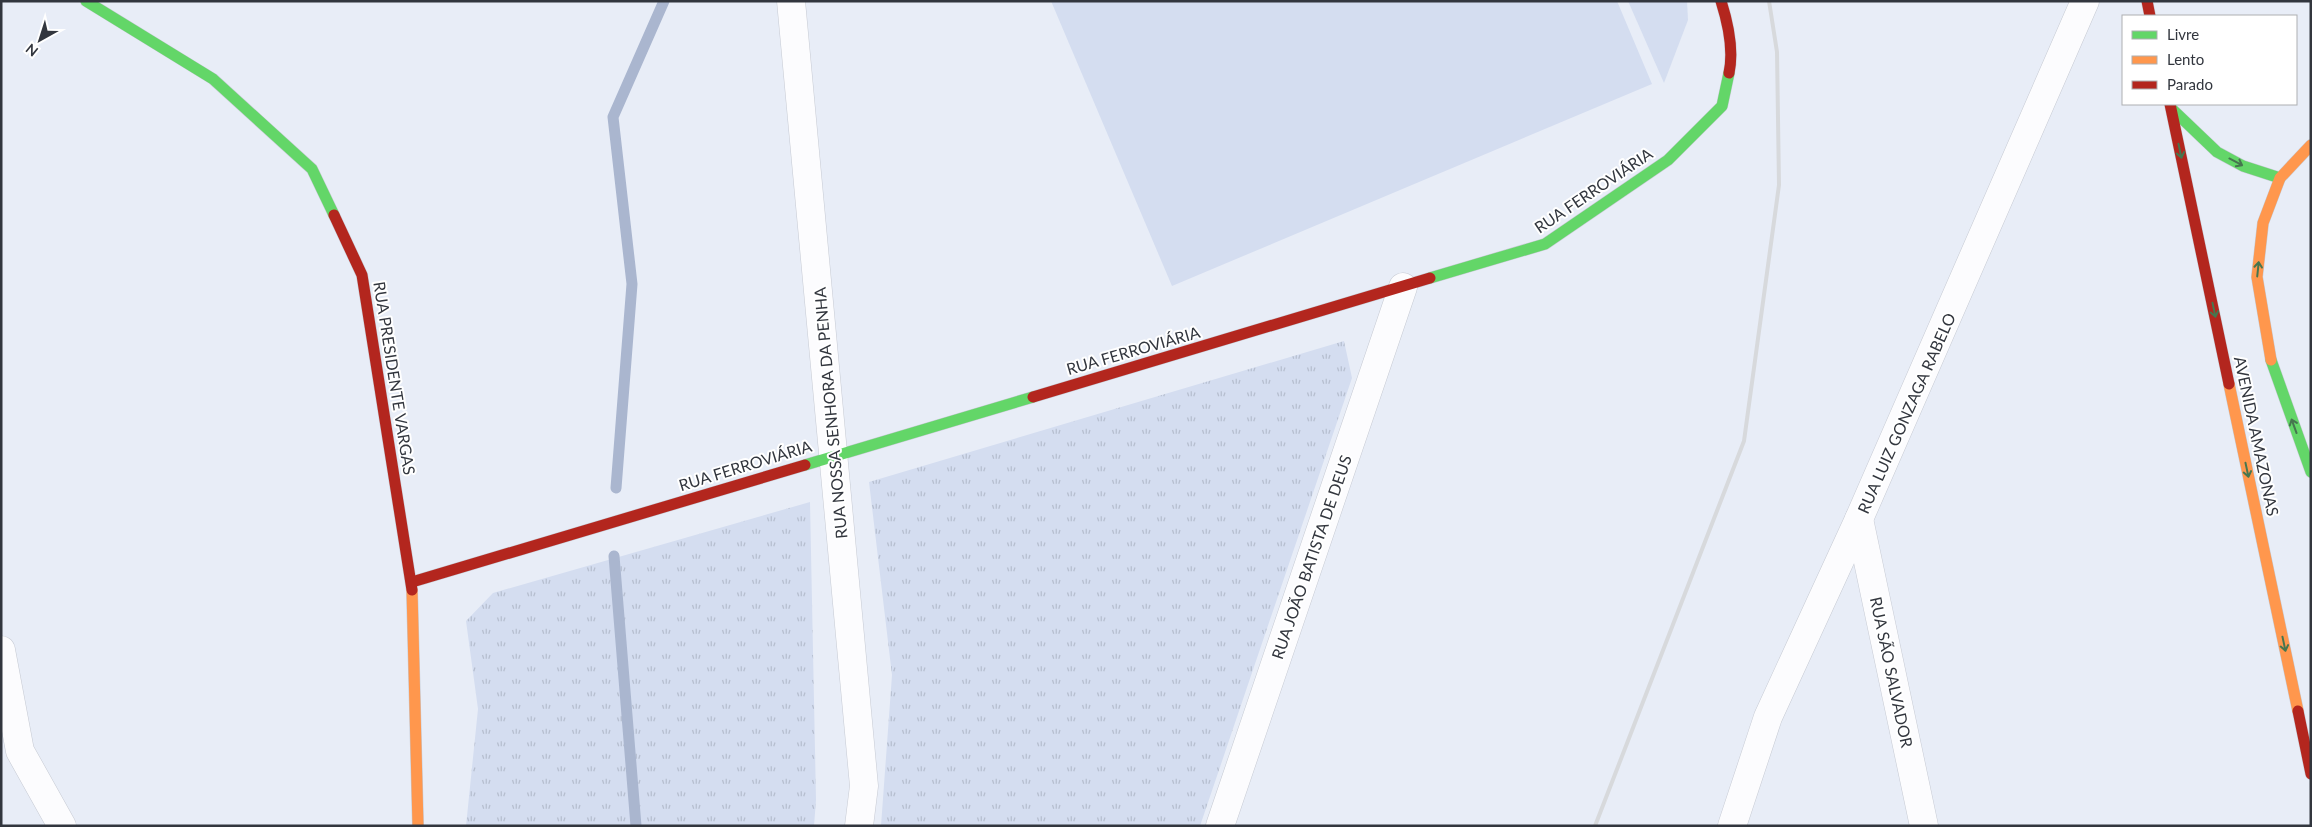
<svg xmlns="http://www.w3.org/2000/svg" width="2312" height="827" viewBox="0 0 2312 827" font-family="Lato,sans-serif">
<defs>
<pattern id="grass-tufts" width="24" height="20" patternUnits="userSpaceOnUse" patternTransform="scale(1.25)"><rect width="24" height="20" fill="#d4ddf0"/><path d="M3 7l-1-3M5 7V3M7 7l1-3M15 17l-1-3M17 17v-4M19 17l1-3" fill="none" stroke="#b6becf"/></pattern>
</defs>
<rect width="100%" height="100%" fill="#e8edf7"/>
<!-- grass -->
<g fill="url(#grass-tufts)">
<path d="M 1344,341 L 1352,378 L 1200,826 L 881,826 L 892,675 L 869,482 Z"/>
<path d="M 810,502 L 816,800 L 814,826 L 466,826 L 478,709 L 466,621 L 493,593 Z"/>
</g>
<!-- green -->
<g fill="#d4ddf0">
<path d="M 1051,1 L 1617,1 L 1652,84 L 1172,286 Z"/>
<path d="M 1628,1 L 1687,1 L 1688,20 L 1664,83 Z"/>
</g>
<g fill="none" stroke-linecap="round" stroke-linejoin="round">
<!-- stream -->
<g stroke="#aab6cf" stroke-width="11">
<path d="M 616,488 L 632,284 L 613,117 L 664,1"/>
<path d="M 614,556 L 636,826"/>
</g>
<!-- street casing -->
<g stroke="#c6cad3" stroke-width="29">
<g id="street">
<path d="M 791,1 L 864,786 L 859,826"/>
<path d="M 1859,519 L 1924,826"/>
<path d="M 1,650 L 20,751 L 62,826"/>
<path d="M 1220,826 L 1403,287"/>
<path d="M 1732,826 L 1768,717 L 1859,519 L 2085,1"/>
</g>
</g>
<!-- fast casing -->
<g stroke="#c6cad3" stroke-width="12">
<g id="fast">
<path d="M 86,1 L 213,79 L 312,169 L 334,215"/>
<path d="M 2172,109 L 2217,152 L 2243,166 L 2280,178"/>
<path d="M 1430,278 L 1545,244 L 1668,160 L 1722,106 L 1729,73"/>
<path d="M 2271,360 L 2311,472"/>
<path d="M 805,465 L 1033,397"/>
</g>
</g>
<!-- slow casing -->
<g stroke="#c6cad3" stroke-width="12">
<g id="slow">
<path d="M 2271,360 L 2257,277 L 2263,223 L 2280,178 L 2311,145"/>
<path d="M 2229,384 L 2298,711"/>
<path d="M 412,590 L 418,826"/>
</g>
</g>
<!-- jam casing -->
<g stroke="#c6cad3" stroke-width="12">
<g id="jam">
<path d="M 1721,1 C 1728,23 1734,50 1729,73"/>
<path d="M 2147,1 L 2150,16"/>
<path d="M 2170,104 L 2229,384"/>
<path d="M 334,215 L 362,275 L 412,590"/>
<path d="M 1033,397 L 1430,278"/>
<path d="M 412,582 L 805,465"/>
<path d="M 2298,711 L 2311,774"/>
</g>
</g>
<!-- street -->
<use href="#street" stroke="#fcfcfe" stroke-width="28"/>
<!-- fast -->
<use href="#fast" stroke="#63d668" stroke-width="11"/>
<!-- slow -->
<use href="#slow" stroke="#ff974d" stroke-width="11"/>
<!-- jam -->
<use href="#jam" stroke="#b3261e" stroke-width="11"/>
<!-- rail -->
<path stroke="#d7d9dc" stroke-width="4" d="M 1595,826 L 1744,441 L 1779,185 L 1777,52 L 1769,1"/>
</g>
<!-- one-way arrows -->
<defs><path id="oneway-shaft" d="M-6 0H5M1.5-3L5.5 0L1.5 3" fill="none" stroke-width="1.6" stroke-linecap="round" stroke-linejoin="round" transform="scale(1.25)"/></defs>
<g stroke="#46764f">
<use href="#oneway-shaft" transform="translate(2180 151) rotate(78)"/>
<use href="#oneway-shaft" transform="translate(2236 162) rotate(28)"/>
<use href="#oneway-shaft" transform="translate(2258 269) rotate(-84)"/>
<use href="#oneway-shaft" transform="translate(2214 310) rotate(78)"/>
<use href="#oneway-shaft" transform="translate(2294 426) rotate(-110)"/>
<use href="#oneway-shaft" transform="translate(2247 470) rotate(78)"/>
<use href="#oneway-shaft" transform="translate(2284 644) rotate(78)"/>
</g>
<g text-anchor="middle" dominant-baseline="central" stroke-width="4" stroke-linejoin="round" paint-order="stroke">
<!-- street labels -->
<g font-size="16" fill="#32363e" stroke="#fff">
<text transform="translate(1593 190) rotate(-34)">RUA FERROVIÁRIA</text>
<text transform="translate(1133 350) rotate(-16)">RUA FERROVIÁRIA</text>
<text transform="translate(395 378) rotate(81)">RUA PRESIDENTE VARGAS</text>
<text transform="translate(830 413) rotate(-95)">RUA NOSSA SENHORA DA PENHA</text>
<text transform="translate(1906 413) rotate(-66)">RUA LUIZ GONZAGA RABELO</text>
<text transform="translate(2257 436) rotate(78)">AVENIDA AMAZONAS</text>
<text transform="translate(745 465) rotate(-17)">RUA FERROVIÁRIA</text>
<text transform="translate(1311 557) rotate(-71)">RUA JOÃO BATISTA DE DEUS</text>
<text transform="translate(1892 672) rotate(78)">RUA SÃO SALVADOR</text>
</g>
</g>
<!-- border -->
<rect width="2312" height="827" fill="none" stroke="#32363e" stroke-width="5"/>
<!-- legend -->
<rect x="2122" y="15" width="175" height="90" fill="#ffffff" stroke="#adafb2"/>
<rect x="2132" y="31" width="25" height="8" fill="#63d668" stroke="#adafb2"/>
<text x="2167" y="40" font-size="15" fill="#32363e">Livre</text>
<rect x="2132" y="56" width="25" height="8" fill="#ff974d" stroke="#adafb2"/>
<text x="2167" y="65" font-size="15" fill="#32363e">Lento</text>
<rect x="2132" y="81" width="25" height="8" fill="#b3261e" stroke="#adafb2"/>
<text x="2167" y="90" font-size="15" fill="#32363e">Parado</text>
<!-- north arrow -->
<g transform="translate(40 40) rotate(219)" stroke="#ffffff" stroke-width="4" paint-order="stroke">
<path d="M0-4L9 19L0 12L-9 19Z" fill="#32363e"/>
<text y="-8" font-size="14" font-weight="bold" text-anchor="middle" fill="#32363e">N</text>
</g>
</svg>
